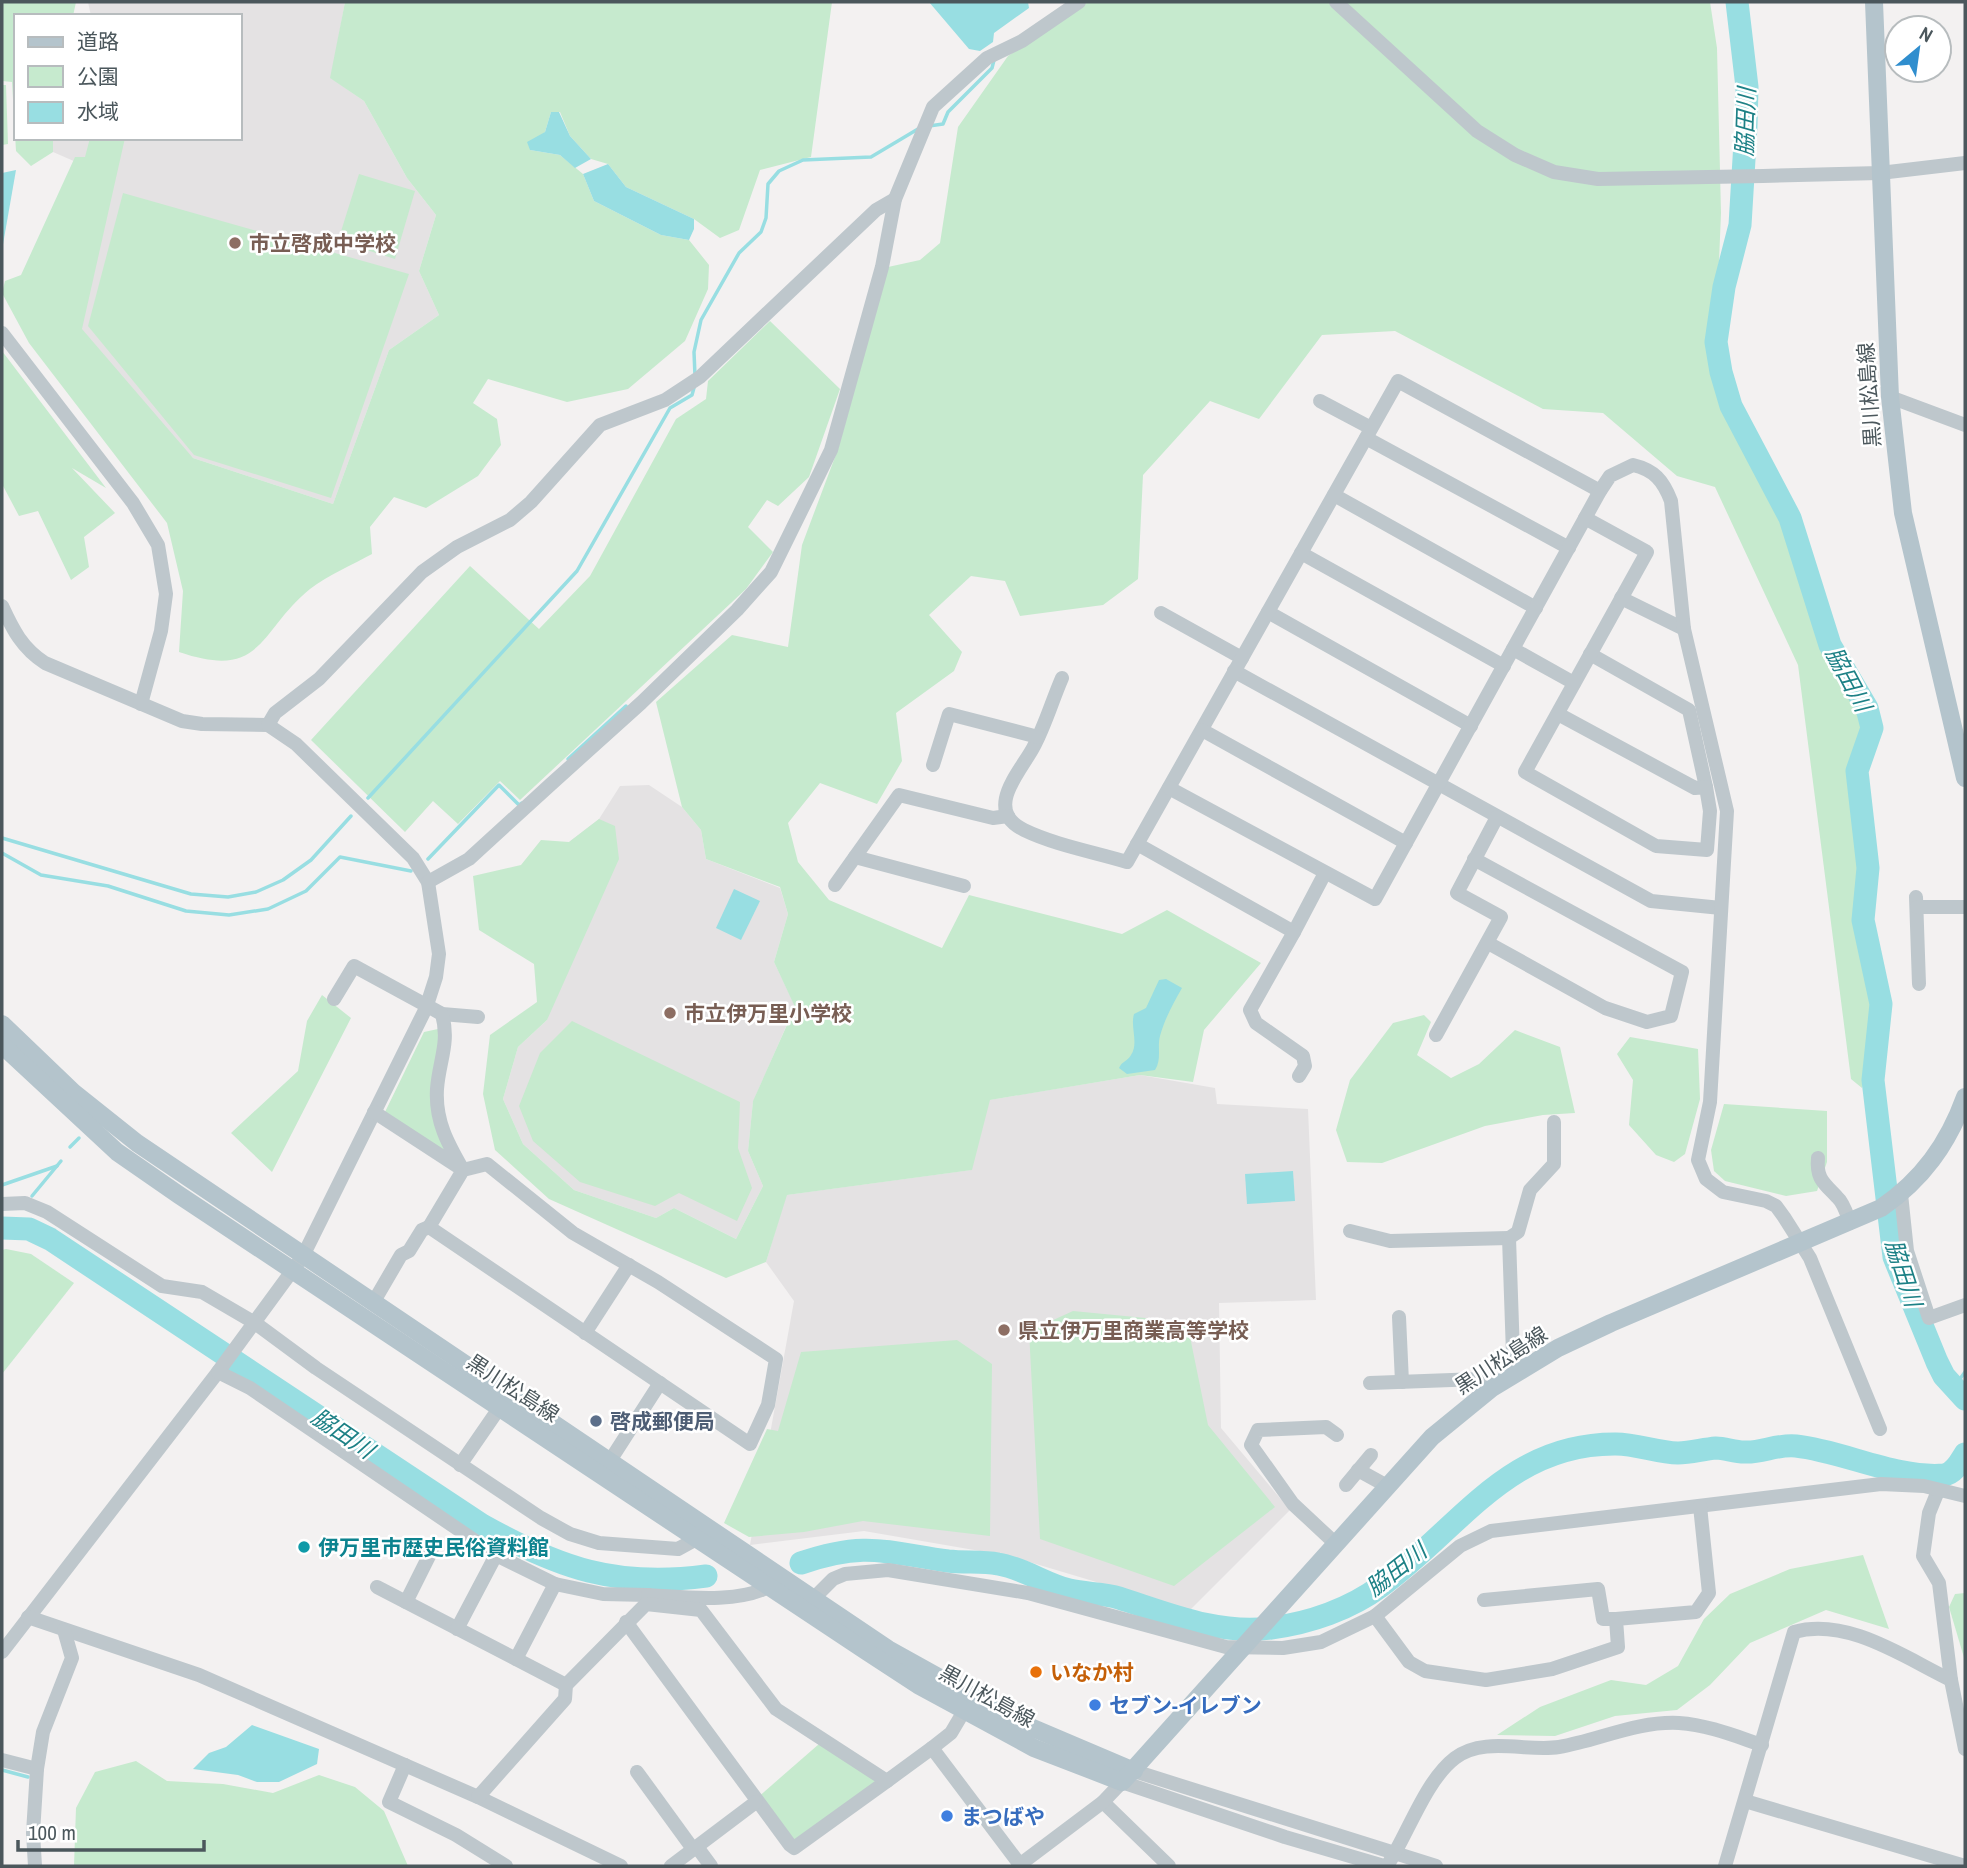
<svg xmlns="http://www.w3.org/2000/svg" width="1967" height="1868" viewBox="0 0 1967 1868" font-family="'Archivo Narrow','Noto Sans JP',sans-serif">
<rect width="100%" height="100%" fill="#f3f1f1"/>
<!-- education -->
<g fill="#e4e2e3">
<path d="M 88,2 L 345,2 L 331,78 L 364,101 L 407,178 L 436,215 L 419,271 L 439,315 L 389,350 L 333,504 L 193,458 L 38,329 L 76,162 L 53,152 L 53,138 L 240,138 L 240,16 L 91,16 Z"/>
<path d="M 649,785 L 682,807 L 701,830 L 706,859 L 780,888 L 788,914 L 774,962 L 795,1006 L 753,1102 L 748,1151 L 763,1186 L 736,1239 L 674,1208 L 656,1218 L 574,1190 L 523,1144 L 503,1099 L 518,1047 L 547,1020 L 569,842 L 599,819 L 620,786 Z"/>
<path d="M 1140,1075 L 1215,1088 L 1217,1104 L 1308,1109 L 1316,1300 L 1219,1303 L 1221,1428 L 1290,1510 L 1190,1610 L 1009,1556 L 864,1531 L 750,1545 L 794,1301 L 766,1262 L 786,1195 L 971,1170 L 989,1100 Z"/>
</g>
<!-- green -->
<g fill="#c6eace">
<path d="M 2,2 L 76,2 L 73,16 L 16,16 L 16,138 L 53,138 L 53,152 L 31,166 L 16,151 L 12,82 L 2,81 Z"/>
<path d="M 345,2 L 832,2 L 811,157 L 760,170 L 739,230 L 720,238 L 694,219 L 626,187 L 608,164 L 591,159 L 570,136 L 560,112 L 551,112 L 545,132 L 530,150 L 560,155 L 583,174 L 594,201 L 661,235 L 689,240 L 709,265 L 708,289 L 685,341 L 628,389 L 567,402 L 488,379 L 473,403 L 497,419 L 501,445 L 478,476 L 426,508 L 394,497 L 370,527 L 372,554 C 352,565 328,575 310,589 C 258,631 264,681 179,652 L 183,591 L 167,523 L 29,343 L 2,293 L 5,281 L 21,275 L 75,157 L 85,157 L 90,138 L 125,138 L 82,329 L 193,458 L 333,504 L 389,350 L 439,315 L 419,271 L 436,215 L 407,178 L 364,101 L 330,78 Z"/>
<path d="M 1088,2 L 1710,2 L 1717,48 L 1721,213 L 1719,262 L 1712,299 L 1712,346 L 1716,370 L 1724,400 L 1785,519 L 1826,647 L 1869,723 L 1853,766 L 1877,1003 L 1862,1088 L 1851,1079 L 1798,665 L 1715,487 L 1677,476 L 1603,413 L 1543,409 L 1395,331 L 1322,335 L 1259,419 L 1210,401 L 1143,475 L 1138,579 L 1103,605 L 1020,616 L 1005,581 L 971,576 L 929,615 L 962,652 L 954,671 L 896,713 L 902,761 L 877,804 L 820,783 L 788,823 L 798,862 L 829,900 L 942,948 L 969,895 L 1122,934 L 1167,910 L 1261,963 L 1204,1030 L 1193,1082 L 1140,1075 L 990,1100 L 972,1170 L 787,1195 L 766,1262 L 726,1278 L 549,1199 L 495,1150 L 483,1094 L 490,1035 L 537,1002 L 534,964 L 479,930 L 473,876 L 521,865 L 541,840 L 569,842 L 599,819 L 615,826 L 619,859 L 547,1020 L 518,1047 L 503,1099 L 523,1144 L 574,1190 L 656,1218 L 674,1208 L 736,1239 L 763,1186 L 748,1151 L 753,1101 L 795,1007 L 774,962 L 788,914 L 780,887 L 706,859 L 701,830 L 682,807 L 656,702 L 732,635 L 788,647 L 802,545 L 838,449 L 888,267 L 920,260 L 940,243 L 958,127 L 1008,56 Z"/>
<path d="M 2,85 L 6,85 L 8,144 L 2,145 Z"/>
<path d="M 359,174 L 415,191 L 395,259 L 338,241 Z"/>
<path d="M 123,193 L 409,274 L 331,498 L 194,455 L 88,326 Z"/>
<path d="M 770,321 L 840,389 L 809,477 L 778,506 L 767,500 L 748,527 L 773,552 L 746,589 L 520,800 L 500,781 L 458,824 L 433,801 L 405,832 L 311,740 L 470,566 L 539,629 L 590,576 L 676,419 L 706,399 L 708,381 Z"/>
<path d="M 2,351 L 106,488 L 72,468 L 115,513 L 84,537 L 89,567 L 71,580 L 38,511 L 19,516 L 2,484 Z"/>
<path d="M 322,995 L 351,1018 L 272,1172 L 231,1133 L 298,1071 L 307,1021 Z"/>
<path d="M 1424,1015 L 1431,1022 L 1417,1055 L 1451,1078 L 1479,1064 L 1515,1030 L 1560,1047 L 1575,1113 L 1543,1115 L 1485,1126 L 1382,1163 L 1347,1162 L 1336,1130 L 1350,1080 L 1393,1023 Z"/>
<path d="M 572,1021 L 740,1102 L 738,1148 L 752,1188 L 737,1221 L 679,1193 L 655,1206 L 580,1182 L 533,1141 L 519,1106 L 540,1053 Z"/>
<path d="M 438,1029 L 443,1034 L 433,1089 L 445,1153 L 385,1112 L 424,1032 Z"/>
<path d="M 1630,1037 L 1698,1049 L 1700,1099 L 1685,1154 L 1674,1162 L 1656,1155 L 1629,1125 L 1633,1080 L 1617,1054 Z"/>
<path d="M 1724,1104 L 1827,1111 L 1827,1162 L 1817,1191 L 1786,1196 L 1725,1181 L 1714,1171 L 1711,1150 Z"/>
<path d="M 6,1249 L 31,1254 L 74,1283 L 2,1374 L 2,1250 Z"/>
<path d="M 1073,1311 L 1187,1322 L 1208,1425 L 1275,1507 L 1174,1586 L 1040,1539 L 1029,1331 Z"/>
<path d="M 957,1340 L 992,1364 L 990,1536 L 863,1521 L 804,1532 L 749,1537 L 724,1523 L 767,1429 L 778,1431 L 801,1352 Z"/>
<path d="M 1863,1555 L 1889,1629 L 1826,1610 L 1750,1643 L 1710,1685 L 1677,1710 L 1615,1716 L 1555,1736 L 1497,1735 L 1540,1707 L 1611,1680 L 1646,1685 L 1678,1666 L 1704,1619 L 1730,1594 L 1790,1569 Z"/>
<path d="M 1965,1593 L 1965,1661 L 1949,1607 L 1955,1594 Z"/>
<path d="M 819,1744 L 878,1781 L 794,1843 L 757,1798 Z"/>
<path d="M 136,1761 L 167,1781 L 223,1784 L 273,1793 L 319,1775 L 355,1787 L 384,1811 L 408,1866 L 74,1866 L 76,1808 L 95,1772 Z"/>
</g>
<!-- water -->
<g fill="#98dee2">
<path d="M 929,2 L 1028,2 L 1029,8 L 994,33 L 993,42 L 980,51 L 969,49 Z"/>
<path d="M 551,112 L 559,112 L 570,136 L 591,159 L 575,168 L 560,155 L 530,150 L 527,142 L 545,132 Z"/>
<path d="M 608,164 L 626,187 L 694,219 L 694,229 L 689,240 L 661,235 L 594,201 L 583,174 Z"/>
<path d="M 16,170 L 2,250 L 2,173 Z"/>
<path d="M 734,889 L 760,901 L 741,940 L 716,928 Z"/>
<path d="M 1166,979 L 1182,988 C 1173,1004 1165,1018 1160,1036 C 1157,1048 1162,1059 1155,1070 L 1127,1074 L 1119,1068 C 1122,1061 1128,1061 1131,1055 C 1139,1043 1130,1027 1134,1014 L 1146,1008 L 1159,980 Z"/>
<path d="M 1293,1171 L 1295,1201 L 1247,1204 L 1245,1174 Z"/>
<path d="M 252,1725 L 319,1749 L 317,1764 L 279,1782 L 257,1782 L 238,1775 L 193,1769 L 209,1753 L 226,1747 Z"/>
</g>
<g fill="none" stroke-linecap="round" stroke-linejoin="round">
<!-- stream -->
<g stroke="#98dee2" stroke-width="3.5">
<path d="M 929,126 L 943,124 L 948,112 L 992,68 L 994,60"/>
<path d="M 695,376 L 694,352 L 701,320 L 739,253 L 761,232 L 766,218 L 768,184 L 779,171 L 803,160 L 871,157 L 918,129"/>
<path d="M 568,759 L 626,706"/>
<path d="M 368,798 L 577,571 L 670,408 L 692,395 L 695,384"/>
<path d="M 2,838 L 191,894 L 228,897 L 256,892 L 283,880 L 311,860 L 351,816"/>
<path d="M 2,853 L 41,875 L 108,886 L 186,911 L 229,915 L 268,909 L 306,891 L 340,857 L 411,871"/>
<path d="M 428,859 L 499,785 L 519,805 L 522,803"/>
<path d="M 70,1147 L 79,1138"/>
<path d="M 2,1185 L 57,1166"/>
<path d="M 32,1196 L 61,1161"/>
<path d="M 1954,1387 L 1965,1372"/>
<path d="M 2,1770 L 28,1777"/>
</g>
<!-- river -->
<g stroke="#98dee2" stroke-width="23">
<path d="M 1737,2 L 1747,87 L 1746,126 L 1740,225 L 1724,287 L 1716,342 L 1721,372 L 1731,406 L 1790,518 L 1830,645 L 1867,708 L 1872,728 L 1857,771 L 1868,868 L 1863,920 L 1881,1004 L 1873,1080 L 1894,1257 L 1937,1362 L 1944,1376 L 1965,1399"/>
<path d="M 2,1228 L 29,1229 L 50,1239 L 482,1525 C 559,1568 616,1588 706,1576"/>
<path d="M 801,1563 C 865,1541 885,1552 948,1561 C 965,1563 982,1561 998,1564 C 1023,1568 1045,1584 1069,1590 C 1085,1594 1103,1593 1119,1598 C 1169,1614 1218,1635 1271,1628 C 1310,1623 1350,1609 1381,1586 C 1460,1528 1508,1443 1616,1444 C 1637,1444 1658,1453 1678,1453 C 1691,1453 1703,1449 1716,1448 C 1726,1448 1736,1453 1747,1452 C 1763,1452 1779,1444 1796,1446 C 1843,1451 1896,1479 1944,1475 C 1955,1473 1960,1462 1965,1454"/>
</g>
<!-- minor -->
<g stroke="#bec7cc" stroke-width="14">
<path d="M 1336,2 L 1477,131 L 1515,155 L 1554,172 L 1598,179 L 1763,176 L 1880,173 L 1965,163"/>
<path d="M 2,333 L 133,503 L 158,545 L 166,594 L 161,631 L 141,704"/>
<path d="M 1890,397 L 1965,425"/>
<path d="M 1320,401 L 1371,428"/>
<path d="M 1366,438 L 1569,548"/>
<path d="M 1334,495 L 1536,608"/>
<path d="M 1301,553 L 1504,666"/>
<path d="M 1621,598 L 1684,629"/>
<path d="M 2,606 C 13,630 22,648 45,663 L 182,721 L 202,724 L 268,725 L 296,744 L 413,858 L 428,882 L 439,954 L 436,977 L 426,1008 L 303,1256 L 218,1372 L 2,1652"/>
<path d="M 1268,612 L 1471,726"/>
<path d="M 1161,613 L 1242,658"/>
<path d="M 1513,649 L 1574,683"/>
<path d="M 1590,654 L 1689,710 L 1706,787"/>
<path d="M 1234,671 L 1651,901 L 1721,908"/>
<path d="M 1062,678 C 1052,701 1045,726 1033,748 C 1020,772 983,810 1024,830 C 1055,845 1094,852 1127,862 L 1398,381 L 1600,491"/>
<path d="M 1558,714 L 1695,788 L 1706,787 L 1710,811 L 1707,850 L 1656,846 L 1525,772 L 1647,552 L 1585,518"/>
<path d="M 268,725 L 275,713 L 319,679 L 422,572 L 457,547 L 510,520 L 531,502 L 600,425 L 665,400 L 700,377 L 876,210 L 895,199"/>
<path d="M 1202,730 L 1406,843"/>
<path d="M 933,765 L 949,714 L 1038,737"/>
<path d="M 1169,788 L 1375,899 L 1600,491 L 1610,476 L 1633,465 C 1654,470 1663,480 1671,501 L 1684,629 L 1727,811 L 1710,1102 L 1698,1160 L 1706,1179 L 1723,1192 L 1766,1201 L 1776,1206 L 1784,1217 L 1810,1258 L 1880,1429"/>
<path d="M 1137,844 L 1294,932 L 1325,873"/>
<path d="M 855,857 L 964,886"/>
<path d="M 1474,859 L 1682,972 L 1671,1016 L 1647,1022 L 1605,1008 L 1488,943"/>
<path d="M 428,882 L 469,859 L 550,785 L 641,703 L 737,610 L 771,572 L 831,450 L 882,267 L 895,199 L 933,107 L 987,58 L 1022,41 L 1079,2"/>
<path d="M 835,885 L 899,795 L 993,818 L 1008,816"/>
<path d="M 1916,897 L 1919,984"/>
<path d="M 1917,907 L 1965,907"/>
<path d="M 1294,932 L 1250,1010 L 1256,1023 L 1303,1056 L 1305,1066 L 1299,1076"/>
<path d="M 334,999 L 354,966 L 442,1014 L 478,1017"/>
<path d="M 1436,1035 L 1501,917 L 1457,893 L 1497,817"/>
<path d="M 374,1112 L 463,1170 L 429,1227 L 750,1444 L 768,1405 L 776,1359 L 658,1282 L 573,1233 L 487,1164 L 463,1170 C 448,1144 435,1121 437,1089 C 439,1061 450,1043 442,1014"/>
<path d="M 1818,1158 C 1816,1179 1824,1183 1837,1197 C 1844,1203 1847,1215 1850,1223"/>
<path d="M 1901,1194 L 1907,1251 L 1929,1318 L 1965,1305"/>
<path d="M 2,1204 L 25,1203 L 47,1212 L 162,1286 L 202,1292 L 255,1323 L 316,1368 L 541,1518 L 570,1534 L 599,1543 L 678,1549 L 698,1538"/>
<path d="M 1350,1231 L 1390,1241 L 1509,1238"/>
<path d="M 373,1303 L 401,1255 L 409,1251 L 422,1230 L 429,1227"/>
<path d="M 1399,1317 L 1402,1382"/>
<path d="M 585,1333 L 629,1265"/>
<path d="M 1520,1370 L 1513,1354 L 1509,1238 L 1518,1232 L 1530,1190 L 1554,1164 L 1554,1122"/>
<path d="M 218,1372 L 250,1388 L 496,1555 L 555,1584 L 603,1594 L 648,1595 L 646,1604"/>
<path d="M 1370,1383 L 1479,1379 L 1492,1388"/>
<path d="M 460,1465 L 500,1407"/>
<path d="M 604,1470 L 660,1383"/>
<path d="M 1358,1470 L 1387,1486"/>
<path d="M 1346,1485 L 1371,1455"/>
<path d="M 1938,1491 L 1929,1513 L 1923,1556 L 1939,1583 L 1951,1680 L 1965,1749"/>
<path d="M 1336,1544 L 1293,1504 L 1251,1445 L 1258,1430 L 1326,1427 L 1337,1435"/>
<path d="M 377,1587 L 566,1685"/>
<path d="M 648,1595 C 683,1597 739,1604 770,1586"/>
<path d="M 814,1598 L 833,1579 L 845,1574 L 888,1570 L 1028,1593 L 1226,1647 L 1283,1648 L 1321,1642 L 1375,1616 L 1460,1546 L 1491,1531 L 1881,1484 L 1924,1486 L 1965,1496"/>
<path d="M 1484,1600 L 1598,1589 L 1603,1619 L 1616,1619"/>
<path d="M 406,1602 L 432,1550"/>
<path d="M 1375,1616 L 1409,1662 L 1425,1671 L 1486,1680 L 1552,1669 L 1618,1647 L 1616,1619 L 1696,1612 L 1709,1593 L 1700,1506"/>
<path d="M 28,1617 L 199,1675 L 478,1797 L 621,1866"/>
<path d="M 626,1622 L 790,1845 L 794,1848 L 887,1781"/>
<path d="M 457,1629 L 496,1555"/>
<path d="M 516,1659 L 555,1584"/>
<path d="M 964,1711 L 951,1733 L 932,1748 L 1021,1866"/>
<path d="M 2,1760 L 37,1769"/>
<path d="M 405,1765 L 389,1802 L 456,1835 L 506,1866"/>
<path d="M 1134,1771 L 1436,1866"/>
<path d="M 637,1772 L 693,1849"/>
<path d="M 478,1797 L 565,1699 L 566,1685 L 646,1604 L 701,1610 L 776,1709 L 887,1781 L 932,1748"/>
<path d="M 1745,1801 L 1965,1866"/>
<path d="M 1103,1802 L 1169,1866"/>
<path d="M 697,1847 L 711,1866"/>
<path d="M 35,1866 L 33,1833 L 37,1769 L 43,1732 L 72,1658 L 64,1630"/>
<path d="M 671,1866 L 756,1802"/>
<path d="M 1018,1866 L 1103,1802 L 1122,1782 L 1285,1837 L 1384,1866"/>
<path d="M 1387,1866 C 1408,1834 1425,1781 1455,1758 C 1484,1736 1526,1752 1559,1747 C 1600,1740 1636,1721 1679,1723 C 1708,1725 1735,1736 1762,1745"/>
<path d="M 1725,1866 L 1794,1632 C 1848,1617 1905,1658 1951,1680"/>
</g>
<!-- major -->
<g stroke="#b4c4cc" stroke-width="18">
<path d="M 1874,2 L 1890,397 L 1903,513 L 1965,778"/>
<path d="M 2,1024 L 73,1092 L 137,1143 L 888,1649 L 1021,1723 L 1134,1771"/>
<path d="M 2,1045 L 117,1152 L 179,1195 L 866,1651 L 918,1685 L 1034,1748 L 1122,1782 L 1432,1437 L 1492,1388 L 1558,1348 L 1611,1323 L 1881,1208 C 1922,1180 1948,1144 1965,1097"/>
</g>
</g>
<!-- markers -->
<g fill="#8d6e63" stroke="#fff" stroke-width="2.5">
<circle cx="235" cy="243" r="7"/>
<circle cx="670" cy="1013" r="7"/>
<circle cx="1004" cy="1330" r="7"/>
</g>
<circle fill="#5c6f8a" stroke="#fff" stroke-width="2.5" cx="596" cy="1421" r="7"/>
<circle fill="#0f9aa8" stroke="#fff" stroke-width="2.5" cx="304" cy="1547" r="7"/>
<circle fill="#e8710a" stroke="#fff" stroke-width="2.5" cx="1036" cy="1672" r="7"/>
<g fill="#3f7fe0" stroke="#fff" stroke-width="2.5">
<circle cx="1095" cy="1705" r="7"/>
<circle cx="947" cy="1816" r="7"/>
</g>
<g text-anchor="middle" dominant-baseline="central" stroke-width="5" stroke-linejoin="round" paint-order="stroke">
<!-- education labels -->
<g font-size="21" font-weight="bold" fill="#785e54" stroke="#fff" text-anchor="start">
<text x="249" y="243">市立啓成中学校</text>
<text x="684" y="1013">市立伊万里小学校</text>
<text x="1018" y="1330">県立伊万里商業高等学校</text>
</g>
<!-- street labels -->
<g font-size="21" fill="#4b575c" stroke="#fff">
<text transform="translate(1869 395) rotate(-94)">黒川松島線</text>
<text transform="translate(1501 1360) rotate(-33)">黒川松島線</text>
<text transform="translate(513 1388) rotate(33)">黒川松島線</text>
<text transform="translate(987 1696) rotate(29)">黒川松島線</text>
</g>
<!-- service labels -->
<g font-size="21" font-weight="bold" fill="#4e5e75" stroke="#fff" text-anchor="start">
<text x="610" y="1421">啓成郵便局</text>
</g>
<!-- culture labels -->
<g font-size="21" font-weight="bold" fill="#0d838f" stroke="#fff" text-anchor="start">
<text x="318" y="1547">伊万里市歴史民俗資料館</text>
</g>
<!-- food labels -->
<g font-size="21" font-weight="bold" fill="#c56008" stroke="#fff" text-anchor="start">
<text x="1050" y="1672">いなか村</text>
</g>
<!-- shop labels -->
<g font-size="21" font-weight="bold" fill="#366cbe" stroke="#fff" text-anchor="start">
<text x="1109" y="1705">セブン-イレブン</text>
<text x="961" y="1816">まつばや</text>
</g>
<!-- water labels -->
<g font-size="23" font-style="italic" fill="#1d8186" stroke="#fff">
<text transform="translate(1745 122) rotate(-88)">脇田川</text>
<text transform="translate(1849 679) rotate(62)">脇田川</text>
<text transform="translate(1904 1273) rotate(72)">脇田川</text>
<text transform="translate(343 1433) rotate(34)">脇田川</text>
<text transform="translate(1396 1569) rotate(-38)">脇田川</text>
</g>
</g>
<!-- border -->
<rect width="1967" height="1868" fill="none" stroke="#4b575c" stroke-width="7"/>
<!-- legend -->
<rect x="14" y="14" width="228" height="126" fill="#ffffff" stroke="#b7bcbe" stroke-width="2"/>
<rect x="28" y="37" width="35" height="10" fill="#b4c4cc" stroke="#b7bcbe" stroke-width="2"/>
<text x="77" y="49" font-size="21" fill="#4b575c">道路</text>
<rect x="28" y="66" width="35" height="21" fill="#c6eace" stroke="#b7bcbe" stroke-width="2"/>
<text x="77" y="84" font-size="21" fill="#4b575c">公園</text>
<rect x="28" y="102" width="35" height="21" fill="#98dee2" stroke="#b7bcbe" stroke-width="2"/>
<text x="77" y="119" font-size="21" fill="#4b575c">水域</text>
<!-- north arrow -->
<g transform="translate(1918 49) rotate(29)"><circle r="33" fill="#ffffff" stroke="#b7bcbe" stroke-width="2"/>
<path d="M0-5L12 26L0 18L-12 26Z" fill="#308ece"/>
<text y="-10" font-size="19" font-weight="bold" text-anchor="middle" fill="#4b575c">N</text>
</g>
<!-- scale -->
<path d="M18 1840v10h186v-10" fill="none" stroke="#4b575c" stroke-width="3.5"/>
<text x="28" y="1840" font-size="21" fill="#4b575c" stroke="#ffffff" stroke-width="5" paint-order="stroke">100 m</text>
</svg>
